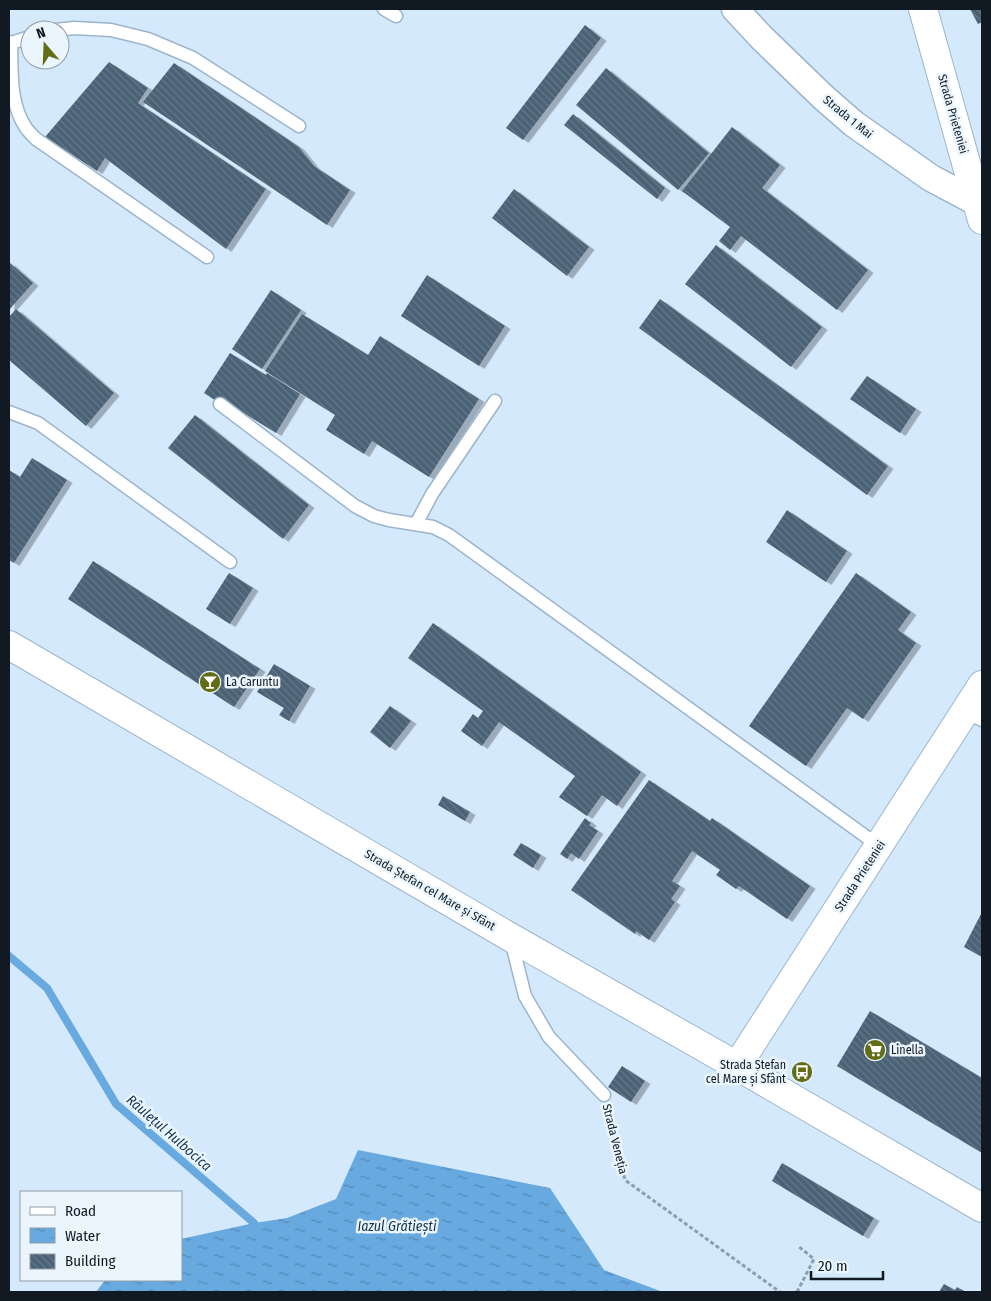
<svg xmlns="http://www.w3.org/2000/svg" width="991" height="1301" viewBox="0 0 991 1301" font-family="'Fira Sans Condensed',sans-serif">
<defs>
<pattern id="water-ripples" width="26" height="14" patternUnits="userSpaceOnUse" patternTransform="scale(1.25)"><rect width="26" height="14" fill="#68a9e0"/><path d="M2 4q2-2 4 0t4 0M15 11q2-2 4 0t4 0" fill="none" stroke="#5489b5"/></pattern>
<pattern id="building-back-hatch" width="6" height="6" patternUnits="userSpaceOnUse" patternTransform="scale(1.25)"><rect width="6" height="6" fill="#4b6276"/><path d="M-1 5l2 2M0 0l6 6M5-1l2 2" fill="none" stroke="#667888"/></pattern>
<filter id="shadow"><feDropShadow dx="5.5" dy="3" stdDeviation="0" flood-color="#0004"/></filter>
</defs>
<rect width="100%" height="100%" fill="#d4e9fc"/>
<!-- water -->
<path fill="url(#water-ripples)" d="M 358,1150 L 550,1188 L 604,1270 L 663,1292 L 96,1292 L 105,1280 L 181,1280 L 181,1239 L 254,1223 L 287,1218 L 336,1199 Z"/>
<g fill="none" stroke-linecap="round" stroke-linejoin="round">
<!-- stream -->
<path stroke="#68a9e0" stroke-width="8" d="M 9,956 L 47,988 L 116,1104 L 254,1223"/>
</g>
<!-- building -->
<g fill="url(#building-back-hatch)" filter="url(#shadow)">
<path d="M 970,9 L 982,9 L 982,22 L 978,24 Z"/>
<path d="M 585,25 L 601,38 L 523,140 L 506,128 Z"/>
<path d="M 109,62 L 148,88 L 138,103 L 266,189 L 226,249 L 105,158 L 97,171 L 45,137 Z"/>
<path d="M 174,63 L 299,147 L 314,166 L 350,190 L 327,225 L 143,102 Z"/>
<path d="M 606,68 L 709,153 L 678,190 L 576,105 Z"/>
<path d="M 573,114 L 665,188 L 657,199 L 564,125 Z"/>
<path d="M 732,127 L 780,165 L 762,188 L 868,270 L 837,310 L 741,236 L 730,250 L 719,241 L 730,227 L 682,191 Z"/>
<path d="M 514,189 L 589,247 L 567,276 L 492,218 Z"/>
<path d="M 716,245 L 822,327 L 791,367 L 685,284 Z"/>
<path d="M 9,262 L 33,283 L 9,310 Z"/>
<path d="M 427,275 L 505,326 L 479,366 L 401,316 Z"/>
<path d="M 271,290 L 301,310 L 262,369 L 232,349 Z"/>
<path d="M 660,299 L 888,466 L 867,495 L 639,328 Z"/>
<path d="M 16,309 L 114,393 L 86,426 L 9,360 L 9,317 Z"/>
<path d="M 302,314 L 368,355 L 380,336 L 479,399 L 429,477 L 372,441 L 364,454 L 326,430 L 335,415 L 265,371 Z"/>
<path d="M 230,353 L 266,375 L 267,373 L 300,394 L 276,433 L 242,412 L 239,416 L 204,393 Z"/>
<path d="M 867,376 L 916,409 L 900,433 L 850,399 Z"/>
<path d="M 195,415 L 309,505 L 283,539 L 168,448 Z"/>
<path d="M 32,458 L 67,480 L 14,563 L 9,560 L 9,470 L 20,477 Z"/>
<path d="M 787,510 L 847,551 L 826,582 L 766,542 Z"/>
<path d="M 93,561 L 260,669 L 234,707 L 68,599 Z"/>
<path d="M 229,573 L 253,588 L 230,624 L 206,609 Z"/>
<path d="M 856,573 L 911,612 L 898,630 L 916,643 L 863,719 L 847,708 L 806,766 L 749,726 Z"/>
<path d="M 433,623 L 641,772 L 617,806 L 602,795 L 587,816 L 559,797 L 575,776 L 499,722 L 482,746 L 461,731 L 473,714 L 478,718 L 483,711 L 408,658 Z"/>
<path d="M 274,664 L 310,686 L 289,721 L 279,715 L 284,708 L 257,692 Z"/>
<path d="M 390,706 L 411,721 L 390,748 L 370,732 Z"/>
<path d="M 649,780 L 710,821 L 712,818 L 810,886 L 787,919 L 739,886 L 736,889 L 716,875 L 720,870 L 692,851 L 672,881 L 680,886 L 671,899 L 675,902 L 649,940 L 636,931 L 635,934 L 571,890 Z"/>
<path d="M 443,796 L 470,812 L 465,821 L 438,805 Z"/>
<path d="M 585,818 L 591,823 L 589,825 L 598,831 L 579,859 L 571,853 L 567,859 L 560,854 Z"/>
<path d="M 521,843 L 541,855 L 533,868 L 513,855 Z"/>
<path d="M 982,912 L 982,957 L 964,947 Z"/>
<path d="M 870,1011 L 982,1078 L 982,1153 L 837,1066 Z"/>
<path d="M 622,1066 L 645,1081 L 631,1102 L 608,1087 Z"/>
<path d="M 782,1163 L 874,1218 L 863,1236 L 772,1181 Z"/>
<path d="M 944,1284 L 955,1290 L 957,1287 L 966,1292 L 939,1292 Z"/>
</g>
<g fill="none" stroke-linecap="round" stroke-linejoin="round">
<!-- service casing -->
<g stroke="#9cb5cc" stroke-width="15">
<g id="service">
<path d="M 384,9 L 396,16"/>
<path d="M 56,30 L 74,28 L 111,30 L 148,39 L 193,58 L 299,126"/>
<path d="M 9,42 L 11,43 C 12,71 9,103 26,128 C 29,132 33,136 36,139 L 207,257"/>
<path d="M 11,43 L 30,37"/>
<path d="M 220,404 L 355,506 L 374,516 L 389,520 L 433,527 L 449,535 L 879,846"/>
<path d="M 9,412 L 38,423 L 230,562"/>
<path d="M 416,524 L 432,494 L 495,401"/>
<path d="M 965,712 L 982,720"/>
<path d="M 511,940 L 525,996 L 549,1037 L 604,1095"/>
</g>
</g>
<!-- minor casing -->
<g stroke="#9cb5cc" stroke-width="29">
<path id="minor" d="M 735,9 L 761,37 L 823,97 L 854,124 L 931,178 L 978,203"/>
</g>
<!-- tertiary casing -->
<g stroke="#9cb5cc" stroke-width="30">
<g id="tertiary">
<path d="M 923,9 L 982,220"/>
<path d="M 9,645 L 510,937 L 737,1066 L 982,1208"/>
<path d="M 737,1066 L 982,685"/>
</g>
</g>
<!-- path -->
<g stroke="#8d9ead" stroke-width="3" stroke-dasharray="4 2.5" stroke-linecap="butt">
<path d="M 608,1112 L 625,1180 L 780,1292"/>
<path d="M 797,1292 L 814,1259 L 798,1246"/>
</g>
<!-- service -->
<use href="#service" stroke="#fff" stroke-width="12"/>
<!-- minor -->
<use href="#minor" stroke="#fff" stroke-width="26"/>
<!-- tertiary -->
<use href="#tertiary" stroke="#fff" stroke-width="28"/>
</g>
<!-- icons -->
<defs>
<g id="bar-disc" transform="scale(1.125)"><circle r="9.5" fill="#626d15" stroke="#eaf5fe"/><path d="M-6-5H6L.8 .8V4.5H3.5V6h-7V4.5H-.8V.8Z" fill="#fff"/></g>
<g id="supermarket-disc" transform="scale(1.125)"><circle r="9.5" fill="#626d15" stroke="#eaf5fe"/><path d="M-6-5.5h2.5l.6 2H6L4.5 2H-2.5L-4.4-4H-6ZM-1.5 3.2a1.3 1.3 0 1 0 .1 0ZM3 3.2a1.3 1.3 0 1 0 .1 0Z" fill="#fff"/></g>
<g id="bus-disc" transform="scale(1.125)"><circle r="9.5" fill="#626d15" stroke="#eaf5fe"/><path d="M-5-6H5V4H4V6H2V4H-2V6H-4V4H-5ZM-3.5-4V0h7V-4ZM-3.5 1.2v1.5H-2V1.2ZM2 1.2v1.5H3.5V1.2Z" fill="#fff"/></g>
</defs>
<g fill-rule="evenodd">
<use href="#bar-disc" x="210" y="682"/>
<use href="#supermarket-disc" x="875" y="1050"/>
<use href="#bus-disc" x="802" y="1072"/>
</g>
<g text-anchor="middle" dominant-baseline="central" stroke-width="5" stroke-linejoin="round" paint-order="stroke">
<!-- street labels -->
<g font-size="12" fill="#111a23" stroke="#eaf5fe">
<text transform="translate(953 114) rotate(74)">Strada Prieteniei</text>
<text transform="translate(848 117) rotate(39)">Strada 1 Mai</text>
<text transform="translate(860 876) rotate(-57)">Strada Prieteniei</text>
<text transform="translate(430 890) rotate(30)">Strada Ștefan cel Mare și Sfânt</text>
<text transform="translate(615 1139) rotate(76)">Strada Veneția</text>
</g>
<!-- poi labels -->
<g font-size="12" fill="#111a23" stroke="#eaf5fe" text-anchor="start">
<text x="226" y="682">La Caruntu</text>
<text x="891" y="1050">Linella</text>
<text x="786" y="1065" text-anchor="end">Strada Ștefan<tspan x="786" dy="14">cel Mare și Sfânt</tspan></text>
</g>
<!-- water labels -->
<g font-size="14" font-style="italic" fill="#153148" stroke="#eaf5fe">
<text transform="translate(169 1133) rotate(41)">Râulețul Hulbocica</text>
<text x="397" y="1226">Iazul Grătiești</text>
</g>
</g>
<!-- border -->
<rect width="991" height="1301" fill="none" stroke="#111a23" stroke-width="20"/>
<!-- legend -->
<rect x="20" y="1191" width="162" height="90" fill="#eaf5fe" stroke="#939da6"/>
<rect x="30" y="1207" width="25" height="8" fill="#ffffff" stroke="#939da6"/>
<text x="65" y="1216" font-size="15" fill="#111a23">Road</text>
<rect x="30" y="1228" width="25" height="15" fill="url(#water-ripples)" stroke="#939da6"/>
<text x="65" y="1241" font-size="15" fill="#111a23">Water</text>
<rect x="30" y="1254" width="25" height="15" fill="url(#building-back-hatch)" stroke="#939da6"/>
<text x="65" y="1266" font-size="15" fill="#111a23">Building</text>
<!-- north arrow -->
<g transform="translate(45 45) rotate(341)"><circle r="24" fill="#eaf5fe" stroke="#939da6"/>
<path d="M0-4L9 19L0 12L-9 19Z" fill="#626d15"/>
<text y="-8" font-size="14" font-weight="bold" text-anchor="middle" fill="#111a23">N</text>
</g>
<!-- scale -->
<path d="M811 1271v8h72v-8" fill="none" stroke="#111a23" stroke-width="2.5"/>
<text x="818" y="1271" font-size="15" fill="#111a23" stroke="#eaf5fe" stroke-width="4" paint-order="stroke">20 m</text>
</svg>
